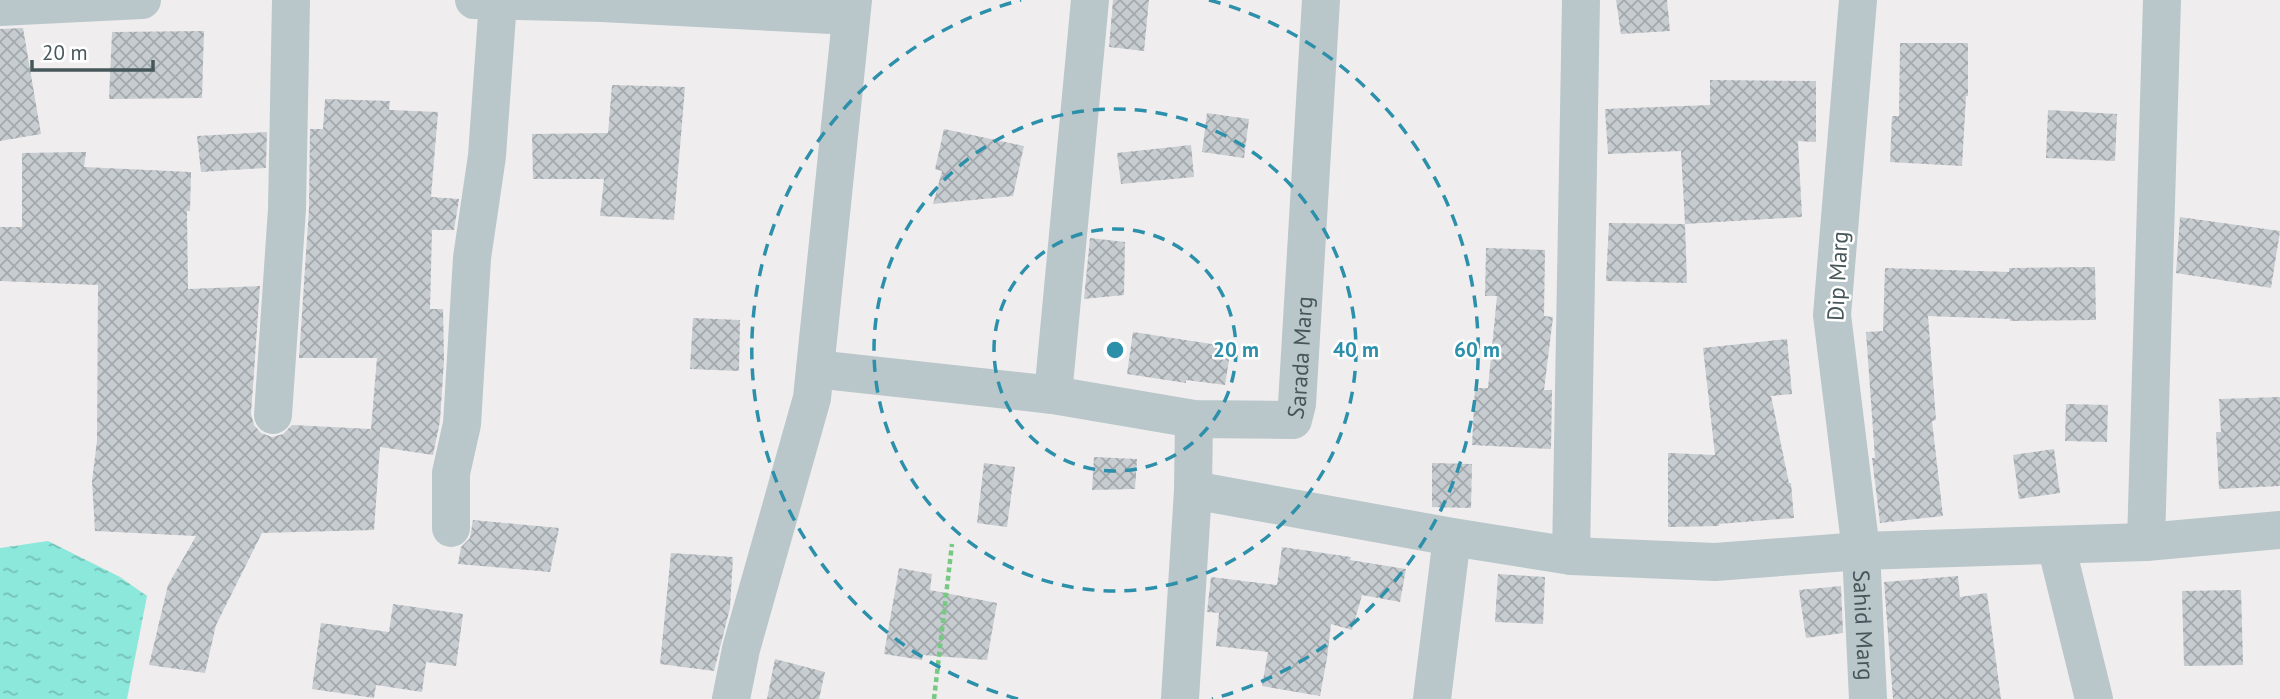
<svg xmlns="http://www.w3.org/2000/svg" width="2280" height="699" viewBox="0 0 2280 699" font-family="'PT Sans',sans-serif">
<defs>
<pattern id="water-ripples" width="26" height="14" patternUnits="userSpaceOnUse" patternTransform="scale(1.75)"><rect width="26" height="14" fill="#8be8db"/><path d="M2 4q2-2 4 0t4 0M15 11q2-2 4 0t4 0" fill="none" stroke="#73bfb5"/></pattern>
<pattern id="building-cross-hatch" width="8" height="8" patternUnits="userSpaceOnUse" patternTransform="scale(1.75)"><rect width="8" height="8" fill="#c7ccd0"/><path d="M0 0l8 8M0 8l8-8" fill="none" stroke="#a3a8ac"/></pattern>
</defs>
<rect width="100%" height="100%" fill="#f0edee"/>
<!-- water -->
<path fill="url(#water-ripples)" d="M 48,541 L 120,577 L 147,596 L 127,699 L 0,699 L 0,548 Z"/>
<!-- building -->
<g fill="url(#building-cross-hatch)">
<path d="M 1113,0 L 1149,0 L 1144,51 L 1109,47 Z"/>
<path d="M 1616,0 L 1667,0 L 1670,31 L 1621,34 Z"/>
<path d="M 23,28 L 41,134 L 0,141 L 0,29 Z"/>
<path d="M 204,31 L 202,98 L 109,99 L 112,32 Z"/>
<path d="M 1900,43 L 1968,43 L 1968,96 L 1966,96 L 1962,166 L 1890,162 L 1892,116 L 1899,116 Z"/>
<path d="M 1710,80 L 1816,81 L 1816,142 L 1798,141 L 1802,217 L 1685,224 L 1681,151 L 1608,154 L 1605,109 L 1710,105 Z"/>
<path d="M 612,85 L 685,87 L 674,220 L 600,216 L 604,179 L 533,179 L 532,134 L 608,133 Z"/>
<path d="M 325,99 L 390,101 L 389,110 L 438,112 L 431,197 L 459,199 L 454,230 L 432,230 L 430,309 L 443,309 L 444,360 L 440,421 L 433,455 L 380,447 L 374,530 L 262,533 L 216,625 L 205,673 L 149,665 L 168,585 L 196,536 L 95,531 L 92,481 L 97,441 L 98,285 L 0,281 L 0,227 L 22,227 L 22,153 L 86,152 L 84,167 L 191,172 L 190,211 L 187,211 L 188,289 L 260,286 L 251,414 L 254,425 L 261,433 L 272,437 L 283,434 L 292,425 L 371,429 L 377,358 L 299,358 L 309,209 L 310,129 L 323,129 Z"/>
<path d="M 2048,110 L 2117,114 L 2115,161 L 2046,158 Z"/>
<path d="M 1207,113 L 1249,119 L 1244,158 L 1202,152 Z"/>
<path d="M 944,129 L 1024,146 L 1013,196 L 933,204 L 942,171 L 935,169 Z"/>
<path d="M 267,132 L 266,168 L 201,172 L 197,136 Z"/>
<path d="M 1191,145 L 1194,177 L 1121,184 L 1117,153 Z"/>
<path d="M 2180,217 L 2280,231 L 2271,288 L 2176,273 Z"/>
<path d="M 1609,223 L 1685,224 L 1687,283 L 1606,281 Z"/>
<path d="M 1090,238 L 1125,242 L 1124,295 L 1084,299 Z"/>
<path d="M 1486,248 L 1545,250 L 1544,316 L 1553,317 L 1544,390 L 1552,390 L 1551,449 L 1472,445 L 1475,388 L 1488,388 L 1497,296 L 1485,296 Z"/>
<path d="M 2095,267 L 2096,320 L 2010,321 L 2010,319 L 1928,316 L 1936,420 L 1932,421 L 1943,516 L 1880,523 L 1872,458 L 1875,458 L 1866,332 L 1883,331 L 1885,268 L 2009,272 L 2009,268 Z"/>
<path d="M 693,318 L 740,320 L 739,371 L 690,369 Z"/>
<path d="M 1133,332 L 1231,347 L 1225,385 L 1186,380 L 1186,383 L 1127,374 Z"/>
<path d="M 1787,339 L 1792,394 L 1771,396 L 1789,483 L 1791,483 L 1794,518 L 1719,524 L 1719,526 L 1668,527 L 1668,453 L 1715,455 L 1703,348 Z"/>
<path d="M 2280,397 L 2280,486 L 2219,489 L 2216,432 L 2221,432 L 2219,399 Z"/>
<path d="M 2066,404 L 2108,405 L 2107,442 L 2065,441 Z"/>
<path d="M 2054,449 L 2060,493 L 2019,499 L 2013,455 Z"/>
<path d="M 1094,457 L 1137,459 L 1135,489 L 1092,490 Z"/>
<path d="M 984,463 L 1015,467 L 1007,527 L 977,523 Z"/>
<path d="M 1432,463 L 1472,464 L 1471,508 L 1432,507 Z"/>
<path d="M 473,520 L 559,528 L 550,572 L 458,564 L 461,547 L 470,538 Z"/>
<path d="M 1282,547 L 1351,557 L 1350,560 L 1406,569 L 1400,602 L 1362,595 L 1352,630 L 1331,624 L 1327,658 L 1320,696 L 1262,686 L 1268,652 L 1216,646 L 1219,613 L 1207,612 L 1211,577 L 1277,585 Z"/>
<path d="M 671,553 L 733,557 L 730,608 L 714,671 L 660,664 Z"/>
<path d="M 899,568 L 932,574 L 930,590 L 997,603 L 987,660 L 923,655 L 922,660 L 884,654 Z"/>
<path d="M 1498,574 L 1545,577 L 1543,624 L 1495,622 Z"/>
<path d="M 1958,576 L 1960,597 L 1987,593 L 2001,699 L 1893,699 L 1884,582 Z"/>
<path d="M 1841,586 L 1843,633 L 1806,638 L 1799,590 Z"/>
<path d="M 2241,590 L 2243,665 L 2184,666 L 2182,591 Z"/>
<path d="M 393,604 L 463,614 L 456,666 L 426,662 L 422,692 L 376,685 L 374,698 L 312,689 L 321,623 L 389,632 Z"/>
<path d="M 775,659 L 825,672 L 819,699 L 767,699 Z"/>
</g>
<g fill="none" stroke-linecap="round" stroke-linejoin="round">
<!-- path -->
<path stroke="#76c983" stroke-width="4.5" stroke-dasharray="5 3.5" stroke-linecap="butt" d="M 934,699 L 952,544"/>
<!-- minor -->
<g stroke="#b9c7ca" stroke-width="38">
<path d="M 474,0 L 602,3 L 851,16"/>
<path id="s1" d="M 1090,0 L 1053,395 L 1194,419 L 1293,420 L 1297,404 L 1321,0"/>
<path id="s2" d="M 1858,0 L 1832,315 L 1861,551 L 1868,699"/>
<path d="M 0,7 L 142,0"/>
<path d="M 815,369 L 1053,395"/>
<path d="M 273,415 L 287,209 L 291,0"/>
<path d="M 1193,490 L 1452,537 L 1571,556 L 1715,562 L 1861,551 L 2146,542 L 2280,530"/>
<path d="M 451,528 L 451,473 L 462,424 L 472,258 L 487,156 L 498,1"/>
<path d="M 2146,542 L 2162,0"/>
<path d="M 2056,545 L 2094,699"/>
<path d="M 1571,556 L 1581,0"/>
<path d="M 731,699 L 741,649 L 812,398 L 853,0"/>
<path d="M 1180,699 L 1193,490 L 1194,419"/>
<path d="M 1432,699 L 1452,537"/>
</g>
</g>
<!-- distance rings -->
<g fill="none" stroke="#2d90ab" stroke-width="3.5" stroke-dasharray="12 9">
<circle cx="1115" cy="350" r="121"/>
<circle cx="1115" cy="350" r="241"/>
<path d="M1018 699A362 362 0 0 1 1021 0M1209 0A362 362 0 0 1 1212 699"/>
</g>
<g text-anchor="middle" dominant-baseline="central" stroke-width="5" stroke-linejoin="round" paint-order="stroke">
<!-- street labels -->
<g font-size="23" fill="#46575a" stroke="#fff">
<text transform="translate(1837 276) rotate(-87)">Dip Marg</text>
<text stroke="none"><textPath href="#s1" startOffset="702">Sarada Marg</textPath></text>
<text stroke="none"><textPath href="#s2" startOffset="628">Sahid Marg</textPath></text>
</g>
</g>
<circle cx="1115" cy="350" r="10" fill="#2d90ab" stroke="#fff" stroke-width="3.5"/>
<g font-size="21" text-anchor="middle" font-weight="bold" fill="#2d90ab" stroke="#fff" stroke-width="5" stroke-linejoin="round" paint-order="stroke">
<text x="1236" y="357">20 m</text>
<text x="1356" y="357">40 m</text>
<text x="1477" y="357">60 m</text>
</g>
<!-- scale -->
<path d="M32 60v10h121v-10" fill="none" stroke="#46575a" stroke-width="3.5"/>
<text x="42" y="60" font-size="21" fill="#46575a" stroke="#ffffff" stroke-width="5" paint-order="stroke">20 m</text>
</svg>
